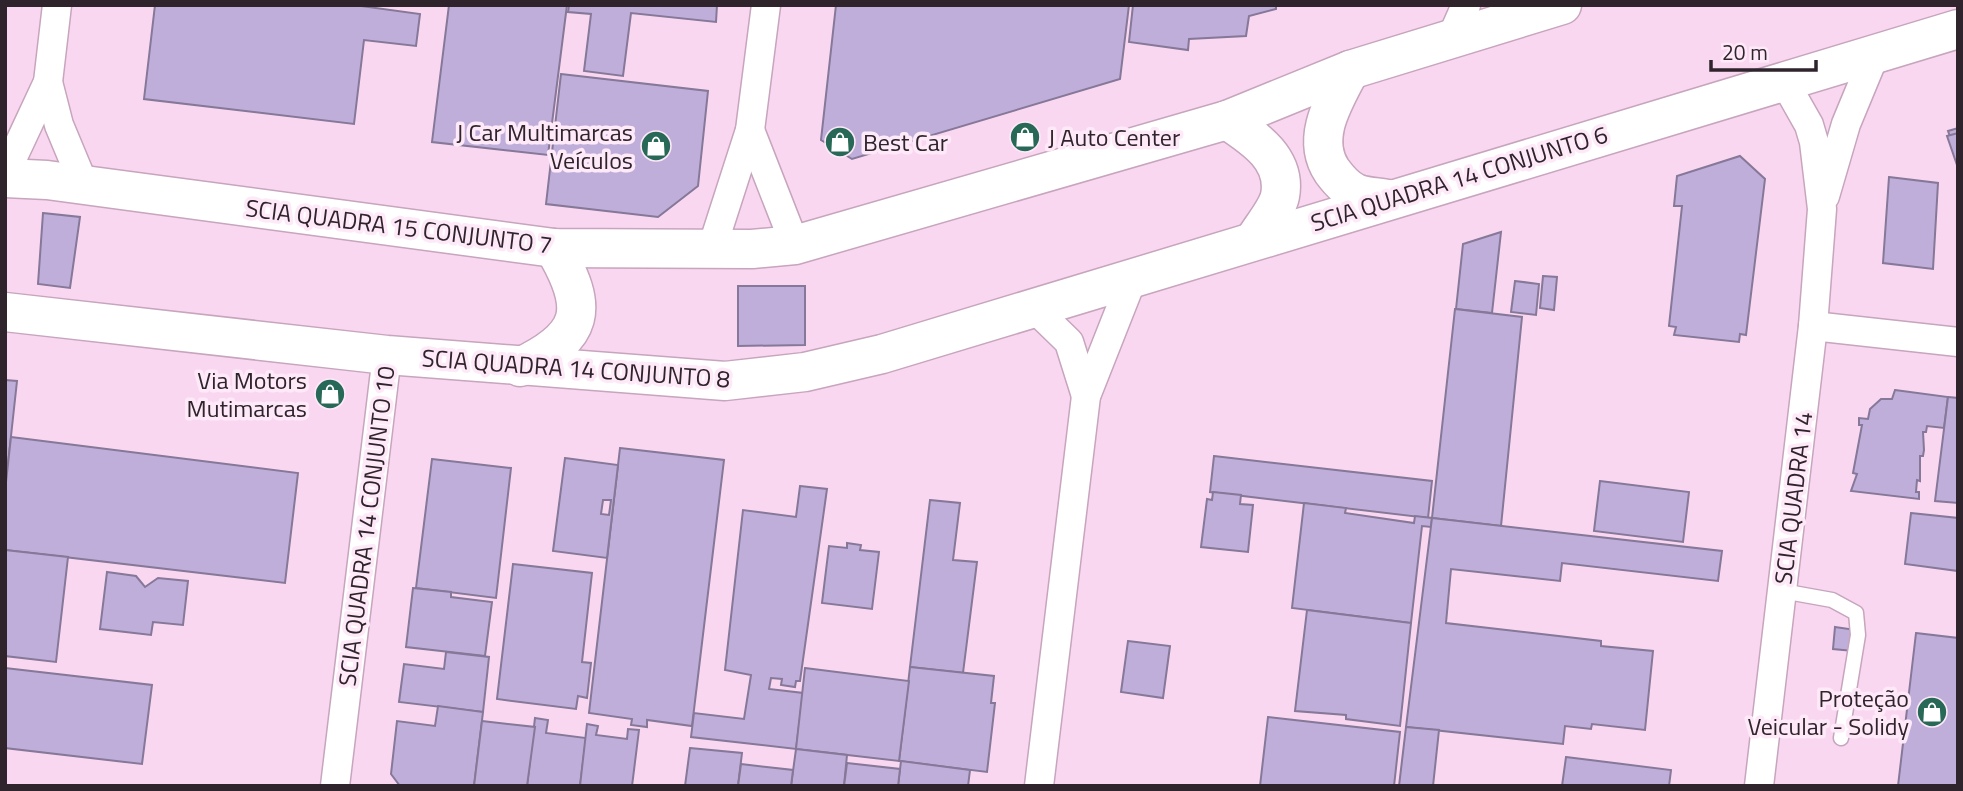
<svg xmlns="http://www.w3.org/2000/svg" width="1963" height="791" viewBox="0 0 1963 791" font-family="'Titillium Web',sans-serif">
<rect width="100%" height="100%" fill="#fad7f0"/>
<!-- building -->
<g fill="#c0aeda" stroke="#857898" stroke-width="2" fill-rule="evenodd">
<path d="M 155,5 L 354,5 L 420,14 L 416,46 L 364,40 L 354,124 L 144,99 Z"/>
<path d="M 449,5 L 567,5 L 548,155 L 432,142 Z"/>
<path d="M 569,5 L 717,5 L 716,22 L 631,13 L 623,76 L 584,71 L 591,14 L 568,12 Z"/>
<path d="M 836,5 L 1129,5 L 1120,79 L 852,159 L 821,140 Z"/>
<path d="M 1133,5 L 1276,5 L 1276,9 L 1249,16 L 1246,36 L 1189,39 L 1188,50 L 1129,42 Z"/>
<path d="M 561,74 L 708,91 L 698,186 L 658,217 L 546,204 Z"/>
<path d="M 1958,128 L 1958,159 L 1948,131 Z"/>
<path d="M 1958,133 L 1958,168 L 1947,136 Z"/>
<path d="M 1740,156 L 1765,179 L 1746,335 L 1740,334 L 1739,342 L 1674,335 L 1676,327 L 1669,326 L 1682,206 L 1674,206 L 1677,176 Z"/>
<path d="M 1889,177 L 1938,183 L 1933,269 L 1883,263 Z"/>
<path d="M 43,213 L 80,217 L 70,288 L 38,284 Z"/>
<path d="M 1501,232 L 1492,313 L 1456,309 L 1463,244 Z"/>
<path d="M 1543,276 L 1557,277 L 1554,310 L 1540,308 Z"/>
<path d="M 1515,281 L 1539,284 L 1536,315 L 1511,312 Z"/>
<path d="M 738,286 L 805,286 L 805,345 L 738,346 Z"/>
<path d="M 1455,309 L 1522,317 L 1501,526 L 1432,518 Z"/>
<path d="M 5,380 L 17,381 L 5,491 Z"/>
<path d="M 1895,390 L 1948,397 L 1944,428 L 1927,426 L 1926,432 L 1923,432 L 1924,450 L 1923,456 L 1920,456 L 1920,481 L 1917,480 L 1916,492 L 1919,492 L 1919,499 L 1851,491 L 1857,474 L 1853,473 L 1862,425 L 1859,425 L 1859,418 L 1868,419 L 1870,409 L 1881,399 L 1892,399 Z"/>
<path d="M 1948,397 L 1958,398 L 1958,503 L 1935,501 Z"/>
<path d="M 11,437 L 298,473 L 285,583 L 5,550 L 5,491 Z"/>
<path d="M 620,448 L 724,460 L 692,726 L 647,720 L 647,727 L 631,725 L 632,719 L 589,713 Z"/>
<path d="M 1214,456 L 1432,481 L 1428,518 L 1210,492 Z"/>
<path d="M 565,458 L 618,465 L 607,558 L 553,551 ZM 603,500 L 611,500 L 609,515 L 601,514 Z"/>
<path d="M 432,459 L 511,468 L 496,598 L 416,588 Z"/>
<path d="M 1600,481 L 1689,492 L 1683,542 L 1594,531 Z"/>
<path d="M 800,486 L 827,489 L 800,681 L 796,681 L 795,687 L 781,685 L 782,679 L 771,678 L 769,689 L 803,693 L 796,749 L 691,737 L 694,713 L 744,719 L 751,675 L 725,670 L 743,510 L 796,517 Z"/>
<path d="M 1213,492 L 1241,495 L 1240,504 L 1253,505 L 1248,552 L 1201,547 L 1207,499 L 1212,500 Z"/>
<path d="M 930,500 L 960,503 L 953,560 L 977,562 L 963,673 L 910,667 Z"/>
<path d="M 1304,503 L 1346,508 L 1345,513 L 1414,523 L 1415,516 L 1432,518 L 1431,527 L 1422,526 L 1411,623 L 1292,608 Z"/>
<path d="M 1911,513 L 1958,518 L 1958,571 L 1905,564 Z"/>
<path d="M 1432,518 L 1722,551 L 1718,581 L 1562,563 L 1560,581 L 1451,569 L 1446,623 L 1601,641 L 1601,646 L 1653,651 L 1645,730 L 1592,724 L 1591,729 L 1565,726 L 1563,744 L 1406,727 Z"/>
<path d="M 847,543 L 861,545 L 860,550 L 879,552 L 872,609 L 822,603 L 829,546 L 847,548 Z"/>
<path d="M 5,550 L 68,557 L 56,662 L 5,656 Z"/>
<path d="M 513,564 L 592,573 L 582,662 L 591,663 L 587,698 L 578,696 L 576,709 L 497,699 Z"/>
<path d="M 107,572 L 136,576 L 145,587 L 158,578 L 188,581 L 183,625 L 153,622 L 151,635 L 100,629 Z"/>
<path d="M 413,588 L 451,592 L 451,597 L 492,602 L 485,656 L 406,647 Z"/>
<path d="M 1307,610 L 1411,623 L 1400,726 L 1346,719 L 1346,715 L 1295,711 Z"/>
<path d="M 1835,627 L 1856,630 L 1853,651 L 1833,649 Z"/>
<path d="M 1916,633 L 1958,638 L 1958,786 L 1898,786 Z"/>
<path d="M 1128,641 L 1170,646 L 1163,698 L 1121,692 Z"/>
<path d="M 446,652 L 489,657 L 483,712 L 399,702 L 404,664 L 444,669 Z"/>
<path d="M 910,667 L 994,676 L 991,703 L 995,703 L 987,772 L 899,761 Z"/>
<path d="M 5,668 L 152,685 L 142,764 L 5,748 Z"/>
<path d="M 805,668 L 909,681 L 899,761 L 796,749 Z"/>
<path d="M 438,706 L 483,712 L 474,786 L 400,786 L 391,774 L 397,721 L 435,726 Z"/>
<path d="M 1268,717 L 1400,732 L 1394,786 L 1260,786 Z"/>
<path d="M 535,718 L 548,720 L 546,733 L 586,738 L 580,786 L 527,786 Z"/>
<path d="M 482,721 L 535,727 L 527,786 L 474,786 Z"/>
<path d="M 587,724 L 598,726 L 596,735 L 627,739 L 628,729 L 639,730 L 632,786 L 580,786 Z"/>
<path d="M 1406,727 L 1439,730 L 1433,786 L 1399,786 Z"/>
<path d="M 690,748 L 742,753 L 738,786 L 685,786 Z"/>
<path d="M 796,749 L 847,755 L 844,786 L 791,786 Z"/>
<path d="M 1566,757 L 1671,770 L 1669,786 L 1562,786 Z"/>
<path d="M 901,761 L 970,770 L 968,786 L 898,786 Z"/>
<path d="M 847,763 L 900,769 L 898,786 L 844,786 Z"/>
<path d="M 741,764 L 793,770 L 791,786 L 738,786 Z"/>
</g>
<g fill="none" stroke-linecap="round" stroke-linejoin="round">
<!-- service casing -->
<g stroke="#c6a5bd" stroke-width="17">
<path id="service" d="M 1782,591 L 1832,600 L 1856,613 L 1858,635 L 1841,738"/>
</g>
<!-- minor casing -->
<g stroke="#c6a5bd" stroke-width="31">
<g id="minor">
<path d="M 1451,39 L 1466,5"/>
<path d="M 48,82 L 59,125 L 84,185"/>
<path d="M 750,130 L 795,245"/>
<path d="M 5,174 L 48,82 L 57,5"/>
<path d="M 1825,196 L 1846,124 L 1875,54"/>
<path d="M 712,248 L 750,130 L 766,5"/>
<path d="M 1033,307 L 1069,342 L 1086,396"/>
<path d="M 1813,326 L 1958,342"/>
<path d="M 335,786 L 387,355"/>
<path d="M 1039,786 L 1086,396 L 1133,277"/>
<path d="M 1759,786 L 1813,326 L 1822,209 L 1814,142 L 1809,125 L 1784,81"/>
</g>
</g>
<!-- secondary casing -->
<g stroke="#c6a5bd" stroke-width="41">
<g id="secondary">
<path d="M 1350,70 C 1334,101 1310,138 1332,171 C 1338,179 1346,189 1356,193 C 1365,197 1378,197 1388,199"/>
<path d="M 1227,120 C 1254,138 1287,159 1280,196 C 1277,210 1262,227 1255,239"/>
<path d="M 5,178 L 47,180 L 554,248 L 752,249 L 795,245 L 1227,120 L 1350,70 L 1562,5"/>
<path d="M 5,312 L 387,355 L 725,381 L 805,372 L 882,354 L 1958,29"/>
<path d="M 520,367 C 585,336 590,309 554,248"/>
</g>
</g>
<!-- service -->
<use href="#service" stroke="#fff" stroke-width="14"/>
<!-- minor -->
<use href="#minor" stroke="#fff" stroke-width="28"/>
<!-- secondary -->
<use href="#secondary" stroke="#fff" stroke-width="38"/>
</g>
<!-- icons -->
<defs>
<g id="shop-disc" transform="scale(1.575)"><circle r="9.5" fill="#286856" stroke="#fee9f8"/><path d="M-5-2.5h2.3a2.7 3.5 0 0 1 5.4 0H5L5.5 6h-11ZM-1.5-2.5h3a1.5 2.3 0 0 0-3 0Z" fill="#fff"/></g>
</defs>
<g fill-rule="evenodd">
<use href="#shop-disc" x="1025" y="137"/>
<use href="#shop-disc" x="840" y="142"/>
<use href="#shop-disc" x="656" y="146"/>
<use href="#shop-disc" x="330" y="394"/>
<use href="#shop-disc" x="1932" y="712"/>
</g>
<g text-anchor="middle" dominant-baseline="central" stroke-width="7" stroke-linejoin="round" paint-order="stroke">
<!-- poi labels -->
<g font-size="24" fill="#2f232c" stroke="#fee9f8" text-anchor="end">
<text x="633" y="132">J Car Multimarcas<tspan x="633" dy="28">Veículos</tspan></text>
<text x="1048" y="137" text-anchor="start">J Auto Center</text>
<text x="863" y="142" text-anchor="start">Best Car</text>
<text x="307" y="380">Via Motors<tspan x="307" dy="28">Mutimarcas</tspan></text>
<text x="1909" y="698">Proteção<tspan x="1909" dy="28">Veicular - Solidy</tspan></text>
</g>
<!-- street labels -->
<g font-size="24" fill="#2f232c" stroke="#fee9f8">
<text transform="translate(1459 178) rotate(-17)">SCIA QUADRA 14 CONJUNTO 6</text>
<text transform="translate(399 226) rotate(7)">SCIA QUADRA 15 CONJUNTO 7</text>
<text transform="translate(576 368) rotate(4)">SCIA QUADRA 14 CONJUNTO 8</text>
<text transform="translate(1793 498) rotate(-83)">SCIA QUADRA 14</text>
<text transform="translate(366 526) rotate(-83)">SCIA QUADRA 14 CONJUNTO 10</text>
</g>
</g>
<!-- border -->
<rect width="1963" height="791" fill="none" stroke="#2f232c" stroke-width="14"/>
<!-- scale -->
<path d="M1711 60v10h105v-10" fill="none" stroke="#2f232c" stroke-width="3.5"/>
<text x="1722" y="60" font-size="21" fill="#2f232c" stroke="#fee9f8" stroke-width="5" paint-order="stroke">20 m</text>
</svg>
